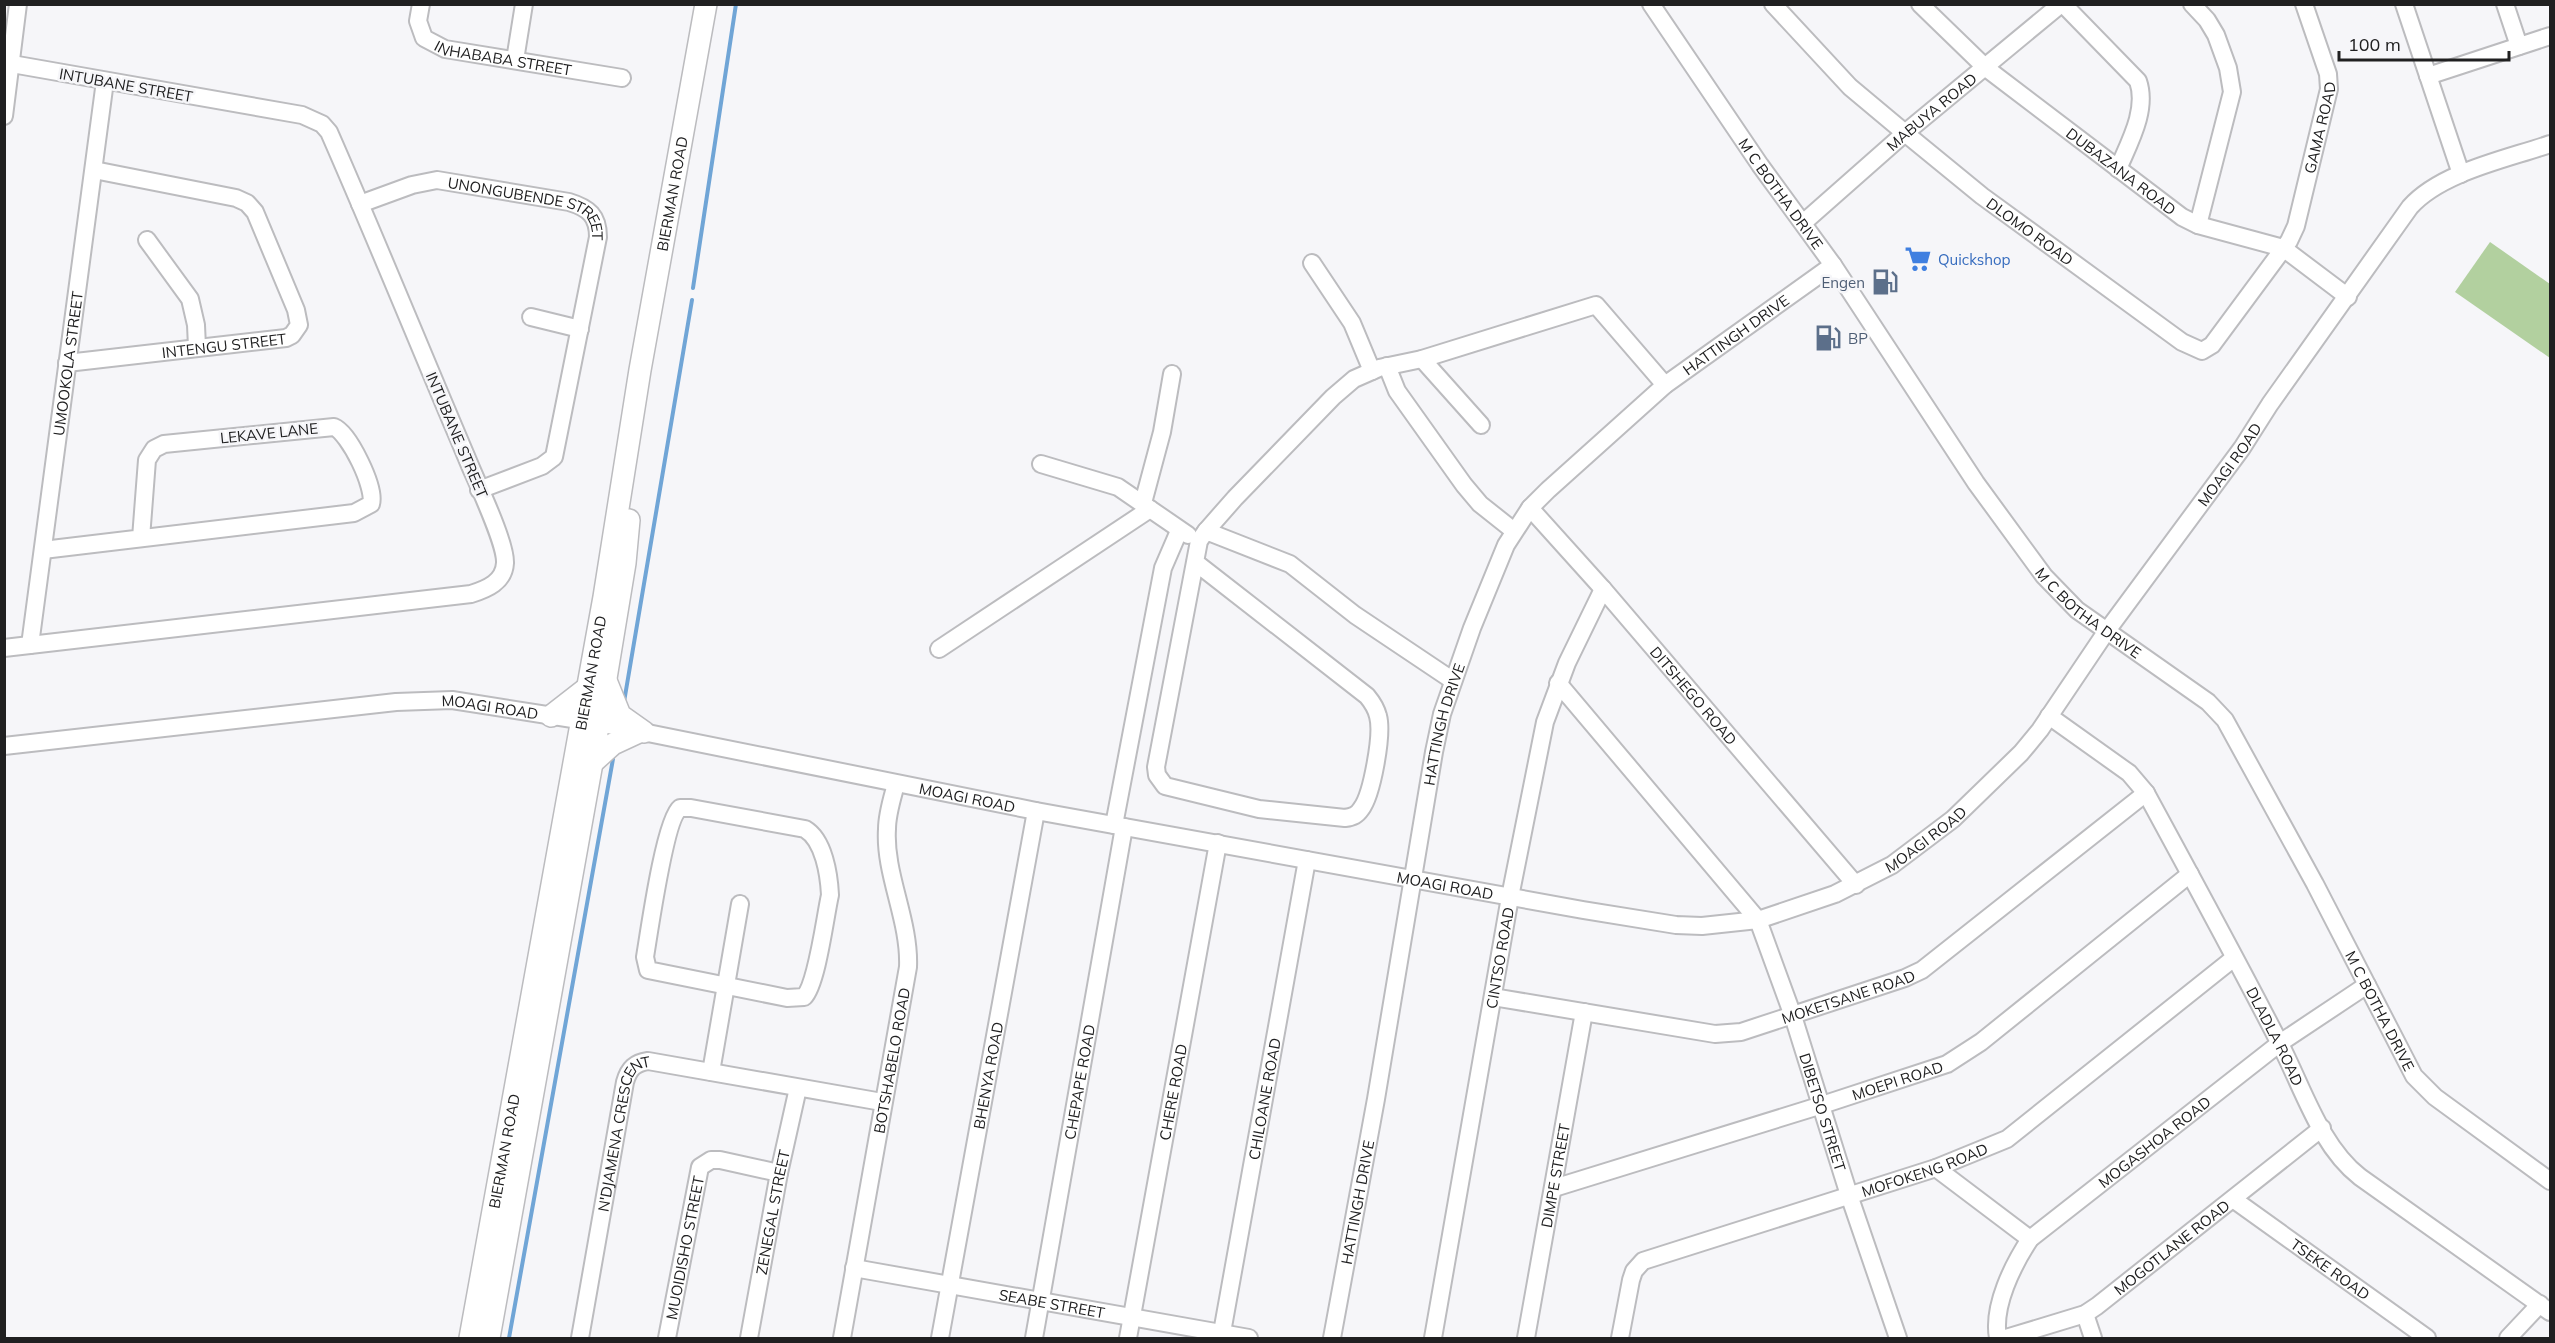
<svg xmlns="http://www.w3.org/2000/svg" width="2555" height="1343" viewBox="0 0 2555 1343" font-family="Mulish,sans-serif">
<rect width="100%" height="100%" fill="#f6f6f9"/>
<!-- green -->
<path fill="#b2d09f" d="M 2490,242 L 2550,284 L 2550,358 L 2455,292 Z"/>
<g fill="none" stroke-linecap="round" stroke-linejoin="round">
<!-- stream -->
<g stroke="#70a5d6" stroke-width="4">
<path d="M 693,288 L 736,4"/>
<path d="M 624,702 L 692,300"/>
<path d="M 509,1338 L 613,759"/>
</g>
<!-- minor casing -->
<g stroke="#bcbcbf" stroke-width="20">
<g id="minor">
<path id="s1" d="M 421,4 L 418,21 L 424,38 L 445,49 L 622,78"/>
<path id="s2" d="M 1651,4 L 1760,165 L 1833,265 L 1976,483 L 2044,576 L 2077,610 L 2208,702 L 2225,720 L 2315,884 L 2414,1076 L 2435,1097 L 2550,1181"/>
<path id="s3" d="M 1773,4 L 1850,87 L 1905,133 L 1982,196 L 2182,342 L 2202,351 L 2212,345 L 2289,241 L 2296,226 L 2329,89 L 2328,74 L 2304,4"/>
<path id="s4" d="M 1920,4 L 1986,68 L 2182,217 L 2198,225 L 2283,248 L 2348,297"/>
<path d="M 2063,4 L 2138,81 C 2148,110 2129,143 2118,169"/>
<path d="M 2192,4 L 2207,20 L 2216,35 L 2228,68 L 2232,92 L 2198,225"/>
<path d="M 2404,4 L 2461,174"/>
<path d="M 2505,4 L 2519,46"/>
<path d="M 515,60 L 524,4"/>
<path d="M 2428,76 L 2550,36"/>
<path d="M 4,116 L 18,4"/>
<path id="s5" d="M 360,204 L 412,185 L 437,180 L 569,202 C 589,208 598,216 598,237 L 554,457 L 542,466 L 479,490"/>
<path id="s6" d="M 1803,223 L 1905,133 L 2061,4"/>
<path d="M 147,240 L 190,299 L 196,325 L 197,347"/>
<path d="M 1312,263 L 1352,323 L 1372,371"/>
<path d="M 531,317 L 580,329"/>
<path d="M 1422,359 L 1481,425"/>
<path id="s7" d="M 67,363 L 286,338 L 292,335 L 299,325 L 296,310 L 255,212 L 247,203 L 236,198 L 94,170"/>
<path d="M 1387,366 L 1397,391 L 1464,485 L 1480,504 L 1514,531"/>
<path d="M 1041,464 L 1118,487 L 1188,535"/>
<path d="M 1143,503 L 1162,432 L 1172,374"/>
<path id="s8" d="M 1530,508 L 1603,589 L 1856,885"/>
<path d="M 1206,531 L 1235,498 L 1333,397 L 1354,379 L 1379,368 L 1422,359 L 1596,305 L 1665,385"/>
<path d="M 43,550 L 354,513 L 371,504 C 376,488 349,433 334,427 L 164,444 L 154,449 L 147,460 L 141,538"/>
<path d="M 1195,562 L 1367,696 C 1372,702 1376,708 1378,716 C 1383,734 1372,795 1361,809 C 1357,815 1353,817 1345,818 L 1259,809 L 1165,786 L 1157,775 L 1156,767 L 1199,541 L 1206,531 L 1290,564 L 1355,615 L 1452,680"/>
<path id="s9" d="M 30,645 L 105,81"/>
<path d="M 4,648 L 471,594 C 487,589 504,582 505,563 C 506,542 475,479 466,456 C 420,348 376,239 329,132 L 322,124 L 302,115 L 12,64"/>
<path d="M 939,649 L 1150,509"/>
<path id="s10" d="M 1558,683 L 1758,920 L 1793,1016 L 1849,1195 L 1898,1338"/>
<path id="s11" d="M 2049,716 L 2129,773 L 2146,793 C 2191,876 2237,960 2280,1044 C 2303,1088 2320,1146 2360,1177 L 2550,1312"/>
<path id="s12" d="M 4,746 L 396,702 L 452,700 L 598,723 L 1036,811 L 1583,910 L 1676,925 L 1702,926 L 1758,920 L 1835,894 L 1892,865 L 1953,819 L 2021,753 L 2040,730 L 2106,632 L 2242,448 L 2270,404 L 2410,207 C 2441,172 2507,159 2550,144"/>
<path d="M 680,808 L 691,808 L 805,829 C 824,840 829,875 830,895 C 825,917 817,984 804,997 L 787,998 L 648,970 L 645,957 C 649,933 665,819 680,808 Z"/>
<path d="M 1114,825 L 1163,568 L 1179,531"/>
<path id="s13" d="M 1493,997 L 1715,1034 L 1741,1032 L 1905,978 L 1922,970 L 2146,793"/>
<path d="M 711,1072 L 740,904"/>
<path d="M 1936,1168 L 2030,1239"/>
<path id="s14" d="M 1554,1188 L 1822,1105 L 1947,1064 L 1981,1042 L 2190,874"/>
<path id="s15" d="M 2233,1199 L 2427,1338"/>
<path id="s16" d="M 854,1268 L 1249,1338"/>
<path d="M 2085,1314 L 2093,1338"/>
<path id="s17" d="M 580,1338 L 625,1082 C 629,1068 635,1063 648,1061 L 882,1102"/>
<path id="s18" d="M 667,1338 L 700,1167 L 711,1160 L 720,1160 L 779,1173"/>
<path id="s19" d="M 749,1338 L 779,1173 L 798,1088"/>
<path id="s20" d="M 842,1338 L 908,967 C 910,920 884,874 887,829 C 887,814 892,799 896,784"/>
<path id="s21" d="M 940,1338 L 1036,811"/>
<path id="s22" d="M 1034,1338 L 1124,827"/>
<path id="s23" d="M 1128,1338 L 1218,843"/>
<path id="s24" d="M 1221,1338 L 1307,860"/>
<path id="s25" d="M 1332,1338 L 1376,1099 L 1434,752 L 1442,714 L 1472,628 L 1506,545 L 1530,508 L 1548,490 L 1665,385 L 1833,265"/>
<path id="s26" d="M 1433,1338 L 1510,897 L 1545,722 L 1567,663 L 1603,589"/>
<path id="s27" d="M 1526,1338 L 1584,1012"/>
<path id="s28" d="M 1620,1338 L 1631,1280 L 1634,1271 L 1643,1261 L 1936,1168 L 2007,1139 L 2234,958"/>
<path id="s29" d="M 1998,1338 C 1992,1306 2013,1265 2030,1239 L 2280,1043 L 2367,985"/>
<path id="s30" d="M 2006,1338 L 2085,1314 L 2097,1306 L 2322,1128"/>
<path d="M 2508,1338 L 2540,1304"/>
</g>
</g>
<!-- major casing -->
<g stroke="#bcbcbf" stroke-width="24">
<g id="major">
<path d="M 607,683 L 620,715 L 644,732"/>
<path d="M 551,716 L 587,688"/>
<path d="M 592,763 L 613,744 L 641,731"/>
<path id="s31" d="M 470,1338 L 604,597 L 640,370 L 706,4"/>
<path d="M 489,1338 L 592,763 L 625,563 L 629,520"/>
</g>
</g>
<!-- minor -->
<use href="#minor" stroke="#fff" stroke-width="16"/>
<!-- major -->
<use href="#major" stroke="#fff" stroke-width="21"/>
</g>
<!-- icons -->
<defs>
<g id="supermarket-bare" transform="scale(2.07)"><path d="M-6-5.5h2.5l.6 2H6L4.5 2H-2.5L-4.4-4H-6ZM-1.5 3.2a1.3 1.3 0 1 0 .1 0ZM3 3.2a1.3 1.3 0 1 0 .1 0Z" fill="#3f7fe0" stroke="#f6f6f9" stroke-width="2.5" paint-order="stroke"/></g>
<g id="fuel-bare" transform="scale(2.07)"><path d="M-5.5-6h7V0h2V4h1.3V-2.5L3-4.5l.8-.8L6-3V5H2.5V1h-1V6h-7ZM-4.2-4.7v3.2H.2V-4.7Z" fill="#5c6f8a" stroke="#f6f6f9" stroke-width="2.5" paint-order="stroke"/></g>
</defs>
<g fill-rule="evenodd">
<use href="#supermarket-bare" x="1918" y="259"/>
<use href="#fuel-bare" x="1885" y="282"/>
<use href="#fuel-bare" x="1828" y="338"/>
</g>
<g text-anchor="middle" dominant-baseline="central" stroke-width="5" stroke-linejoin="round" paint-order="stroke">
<!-- street labels -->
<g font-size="15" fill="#202021" stroke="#f6f6f9">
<text stroke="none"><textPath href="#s1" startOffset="118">INHABABA STREET</textPath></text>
<text transform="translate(126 85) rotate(10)">INTUBANE STREET</text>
<text stroke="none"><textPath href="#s6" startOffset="170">MABUYA ROAD</textPath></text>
<text stroke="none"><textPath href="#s3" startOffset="813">GAMA ROAD</textPath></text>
<text stroke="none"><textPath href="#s4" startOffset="262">DUBAZANA ROAD</textPath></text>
<text stroke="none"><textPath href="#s31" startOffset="1162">BIERMAN ROAD</textPath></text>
<text stroke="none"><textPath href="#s2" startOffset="230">M C BOTHA DRIVE</textPath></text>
<text stroke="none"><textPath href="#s5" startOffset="180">UNONGUBENDE STREET</textPath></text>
<text stroke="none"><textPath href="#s3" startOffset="344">DLOMO ROAD</textPath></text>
<text stroke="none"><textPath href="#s25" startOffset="1128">HATTINGH DRIVE</textPath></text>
<text stroke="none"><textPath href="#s7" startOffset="158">INTENGU STREET</textPath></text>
<text stroke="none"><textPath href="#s9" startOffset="284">UMOOKOLA STREET</textPath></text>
<text transform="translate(269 433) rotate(-6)">LEKAVE LANE</text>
<text transform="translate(457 435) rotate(67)">INTUBANE STREET</text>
<text stroke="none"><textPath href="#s12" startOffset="2450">MOAGI ROAD</textPath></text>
<text stroke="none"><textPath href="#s2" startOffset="752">M C BOTHA DRIVE</textPath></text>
<text stroke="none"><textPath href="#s31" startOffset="676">BIERMAN ROAD</textPath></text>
<text stroke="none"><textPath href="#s8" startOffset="249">DITSHEGO ROAD</textPath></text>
<text stroke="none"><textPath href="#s12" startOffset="489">MOAGI ROAD</textPath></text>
<text stroke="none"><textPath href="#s25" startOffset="624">HATTINGH DRIVE</textPath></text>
<text stroke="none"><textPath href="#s12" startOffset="975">MOAGI ROAD</textPath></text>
<text stroke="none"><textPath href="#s12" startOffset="1965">MOAGI ROAD</textPath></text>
<text stroke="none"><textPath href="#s12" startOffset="1461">MOAGI ROAD</textPath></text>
<text stroke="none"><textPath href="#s26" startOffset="386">CINTSO ROAD</textPath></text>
<text stroke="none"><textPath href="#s13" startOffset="364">MOKETSANE ROAD</textPath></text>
<text stroke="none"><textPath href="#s2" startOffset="1256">M C BOTHA DRIVE</textPath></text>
<text stroke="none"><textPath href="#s11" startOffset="400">DLADLA ROAD</textPath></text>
<text stroke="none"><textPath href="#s20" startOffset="282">BOTSHABELO ROAD</textPath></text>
<text stroke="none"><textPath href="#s21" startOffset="267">BHENYA ROAD</textPath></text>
<text stroke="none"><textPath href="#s14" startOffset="360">MOEPI ROAD</textPath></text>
<text stroke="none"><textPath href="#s22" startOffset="260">CHEPAPE ROAD</textPath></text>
<text stroke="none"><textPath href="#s23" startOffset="250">CHERE ROAD</textPath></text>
<text stroke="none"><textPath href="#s24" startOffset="243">CHILOANE ROAD</textPath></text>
<text stroke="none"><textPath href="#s10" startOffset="513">DIBETSO STREET</textPath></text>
<text stroke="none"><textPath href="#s17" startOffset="212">N'DJAMENA CRESCENT</textPath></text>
<text stroke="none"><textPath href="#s29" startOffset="264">MOGASHOA ROAD</textPath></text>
<text stroke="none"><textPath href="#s31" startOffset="190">BIERMAN ROAD</textPath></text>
<text stroke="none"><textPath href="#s28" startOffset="378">MOFOKENG ROAD</textPath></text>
<text stroke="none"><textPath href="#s27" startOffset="165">DIMPE STREET</textPath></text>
<text stroke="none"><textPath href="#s25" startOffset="138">HATTINGH DRIVE</textPath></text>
<text stroke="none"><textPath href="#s19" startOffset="128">ZENEGAL STREET</textPath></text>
<text stroke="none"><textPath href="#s18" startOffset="92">MUOIDISHO STREET</textPath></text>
<text stroke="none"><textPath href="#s30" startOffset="192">MOGOTLANE ROAD</textPath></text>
<text stroke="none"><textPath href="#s15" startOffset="120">TSEKE ROAD</textPath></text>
<text stroke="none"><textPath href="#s16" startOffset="201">SEABE STREET</textPath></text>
</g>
<!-- shop labels -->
<g font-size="15" fill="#366cbe" stroke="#f6f6f9" text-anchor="start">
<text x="1938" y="259">Quickshop</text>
</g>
<!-- service labels -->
<g font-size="15" fill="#4e5e75" stroke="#f6f6f9" text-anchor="end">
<text x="1865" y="282">Engen</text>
<text x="1848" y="338" text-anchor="start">BP</text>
</g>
</g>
<!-- border -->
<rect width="2555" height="1343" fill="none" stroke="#202021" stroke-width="12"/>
<!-- scale -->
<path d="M2339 51v9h170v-9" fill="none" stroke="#202021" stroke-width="3"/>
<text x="2348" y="51" font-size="18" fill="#202021" stroke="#f6f6f9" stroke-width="4.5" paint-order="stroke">100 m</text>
</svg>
